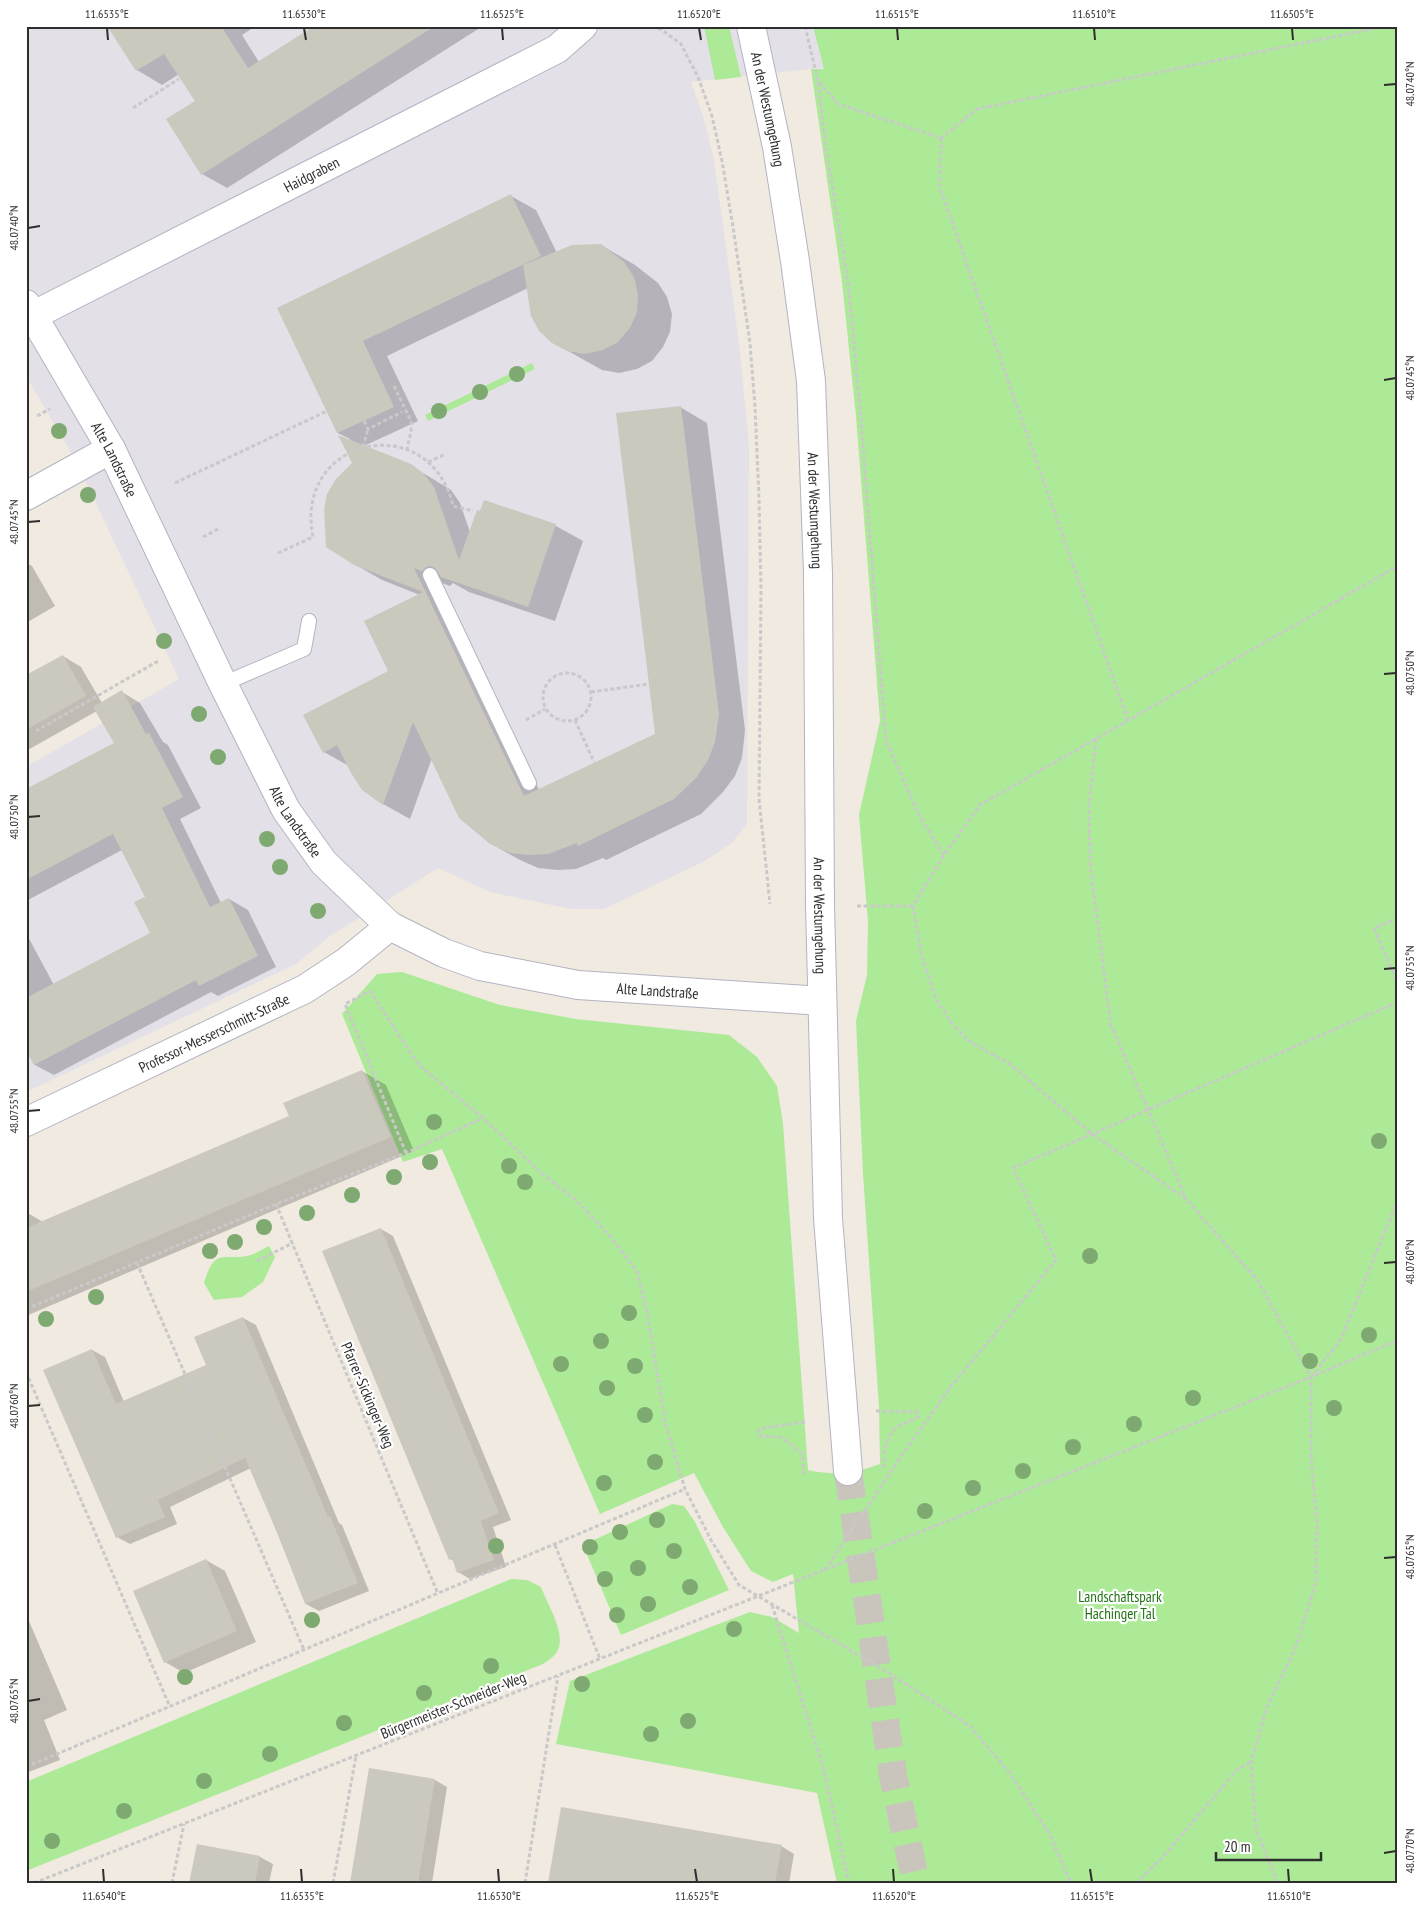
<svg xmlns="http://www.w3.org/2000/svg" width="1424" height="1909" viewBox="0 0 1424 1909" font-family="'PT Sans Narrow',sans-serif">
<rect width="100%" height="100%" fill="#f0eae0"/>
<!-- industrial -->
<path fill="#e3e0e8" d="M 26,26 L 1315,26 L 918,106 L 820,68 L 691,82 L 704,119 L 714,160 L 739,343 L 749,445 L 747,823 L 732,843 L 703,862 L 604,909 L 571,909 L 490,892 L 438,868 L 330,936 L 296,964 L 26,1092 L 26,767 L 179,679 L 75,459 L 26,376 Z"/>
<!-- green -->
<g fill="#adea98">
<path d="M 704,26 L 729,26 L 741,77 L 715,80 Z"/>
<path d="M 813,26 L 1398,26 L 1398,1883 L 837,1883 L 817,1793 L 556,1744 L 570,1681 L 750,1612 L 772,1617 L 799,1633 L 793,1574 L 773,1582 L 751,1571 L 723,1527 L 694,1473 L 600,1514 L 442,1149 L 403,1162 L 342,1014 L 377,974 L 402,972 L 500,1005 L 576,1019 L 729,1035 L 757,1057 L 777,1086 L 783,1124 L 808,1470 C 834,1476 856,1473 880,1464 L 879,1407 L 863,1174 L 856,1021 L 867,975 L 868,921 L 859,815 L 880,721 L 856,416 L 842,282 L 811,69 L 824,69 Z"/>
<path d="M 532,363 L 535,369 L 428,421 L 425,415 Z"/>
<path d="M 269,1246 L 275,1257 L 263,1282 L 242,1297 L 214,1300 L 204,1283 C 215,1245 224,1262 251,1255 C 257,1253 263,1249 269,1246 Z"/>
<path d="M 672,1504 L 684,1506 L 695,1522 L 729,1590 L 621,1635 L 583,1545 Z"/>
<path d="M 511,1579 L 527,1580 L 541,1587 C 547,1603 564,1630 559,1647 C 557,1655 549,1660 543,1664 L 26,1871 L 26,1782 Z"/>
</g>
<!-- shadow -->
<g fill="#0003">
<path d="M 108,26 L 256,26 L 242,35 L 259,62 L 314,28 L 313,26 L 483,26 L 227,188 L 202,174 L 196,102 L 179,74 L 162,85 L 137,70 Z"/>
<path d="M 511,196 L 536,210 L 557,253 L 601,245 L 635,265 L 658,283 L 667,297 L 672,314 L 670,332 L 663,347 L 652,361 L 637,369 L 619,373 L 602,370 L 552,342 L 528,288 L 387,356 L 418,421 L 364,446 L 410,465 L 451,490 L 460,503 L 470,532 L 485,501 L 556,526 L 583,541 L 555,621 L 469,592 L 453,583 L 450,586 L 439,582 L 539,790 L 656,734 L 680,407 L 707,423 L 745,730 L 742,758 L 735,776 L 723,792 L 701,814 L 606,860 L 603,858 L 576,869 L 557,870 L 538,868 L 518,859 L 490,843 L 432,758 L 410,819 L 383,804 L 349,766 L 324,752 L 390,672 L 420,595 L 382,580 L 354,564 L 354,463 L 350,439 L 338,433 L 278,308 Z"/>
<path d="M 26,563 L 32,566 L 55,606 L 26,623 Z"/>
<path d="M 63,656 L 81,667 L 102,703 L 122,692 L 140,703 L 163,742 L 168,745 L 201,808 L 180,819 L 221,903 L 229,899 L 248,910 L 276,967 L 218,996 L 211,992 L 54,1075 L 35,1065 L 26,1048 L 26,933 L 54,985 L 152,934 L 146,898 L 122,850 L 26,901 L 26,790 L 116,743 L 97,711 L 26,751 L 26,677 Z"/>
<path d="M 362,1071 L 386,1085 L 414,1151 L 26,1316 L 26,1212 L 43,1222 L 291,1117 Z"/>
<path d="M 381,1229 L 393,1236 L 511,1520 L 493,1527 L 506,1567 L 470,1579 L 458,1572 L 454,1561 L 450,1559 Z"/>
<path d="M 243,1318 L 256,1325 L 339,1523 L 342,1525 L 369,1591 L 319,1611 L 306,1604 L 251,1468 L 170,1507 L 177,1524 L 130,1544 L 117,1537 L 92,1350 L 105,1357 L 124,1402 L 208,1366 Z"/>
<path d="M 206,1560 L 225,1571 L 256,1642 L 184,1673 L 165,1662 Z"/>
<path d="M 26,1614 L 67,1710 L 44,1720 L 60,1760 L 26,1773 Z"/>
<path d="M 435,1780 L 447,1787 L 432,1883 L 351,1883 Z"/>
<path d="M 198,1846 L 260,1857 L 273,1864 L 269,1883 L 191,1883 Z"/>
<path d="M 781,1846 L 794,1854 L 789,1883 L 598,1883 Z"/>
</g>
<!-- building -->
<g fill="#cbc8be">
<path d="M 107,26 L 221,26 L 248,68 L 314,26 L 435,26 L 201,175 L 166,119 L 195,101 L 164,54 L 136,71 Z"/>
<path d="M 511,194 L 541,256 L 363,341 L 394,407 L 337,433 L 277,308 Z"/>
<path d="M 601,244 L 624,262 L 634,277 L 638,294 L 637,312 L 630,328 L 618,342 L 603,350 L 585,354 L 567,351 L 552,343 L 539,331 L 531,316 L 523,265 L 572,245 Z"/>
<path d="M 681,406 L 719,714 L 715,742 L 708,760 L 697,777 L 674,799 L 578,846 L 577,843 L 548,854 L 529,855 L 510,853 L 490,844 L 459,818 L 413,722 L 383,805 L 362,790 L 351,773 L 337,745 L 323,753 L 303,715 L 388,671 L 364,621 L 423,592 L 354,565 L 326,547 L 324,509 L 327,494 L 336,479 L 352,463 L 338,435 L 411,464 L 424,474 L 434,487 L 459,560 L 477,510 L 480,511 L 484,500 L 556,524 L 528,607 L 441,577 L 435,568 L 431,566 L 426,567 L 422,571 L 414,568 L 524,796 L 655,734 L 616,413 Z"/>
<path d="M 63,655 L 86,696 L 26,730 L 26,675 Z"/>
<path d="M 122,690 L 146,734 L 149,733 L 183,797 L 162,808 L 210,907 L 229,898 L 258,956 L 199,986 L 196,980 L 34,1065 L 26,1051 L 26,998 L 150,933 L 134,902 L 145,897 L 113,834 L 26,880 L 26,789 L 114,743 L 93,707 Z"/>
<path d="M 362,1070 L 391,1137 L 26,1292 L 26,1228 L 289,1116 L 283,1103 Z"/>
<path d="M 381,1228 L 499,1513 L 481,1521 L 494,1560 L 457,1573 L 452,1558 L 449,1560 L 322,1251 Z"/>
<path d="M 243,1317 L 328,1517 L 330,1516 L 358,1583 L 305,1604 L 279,1537 L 245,1458 L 158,1500 L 165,1517 L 116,1538 L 43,1370 L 92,1349 L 116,1404 L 206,1365 L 194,1337 Z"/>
<path d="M 206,1559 L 237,1631 L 164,1663 L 133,1591 Z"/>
<path d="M 369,1768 L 435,1779 L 418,1883 L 350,1883 Z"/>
<path d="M 561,1807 L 782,1845 L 775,1883 L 548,1883 Z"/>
<path d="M 197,1844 L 260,1856 L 255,1883 L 189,1883 Z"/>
</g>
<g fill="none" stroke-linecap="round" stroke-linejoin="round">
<!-- secondary-tunnel -->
<path stroke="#c9c4bc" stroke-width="28" stroke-dasharray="28 14" stroke-linecap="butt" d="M 848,1471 L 893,1775 L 916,1883"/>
<!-- service casing -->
<g stroke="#b3b4c2" stroke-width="16">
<g id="service">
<path d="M 430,575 L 529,783"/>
<path d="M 223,684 L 304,649 L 309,621"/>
</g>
</g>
<!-- minor casing -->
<g stroke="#b3b4c2" stroke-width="30">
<g id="minor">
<path id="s1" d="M 34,315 L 557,49 L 583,26"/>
<path d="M 26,496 L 111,449"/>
<path id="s2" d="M 26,1122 L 305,989 L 346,962 L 390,926"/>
</g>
</g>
<!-- secondary casing -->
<g stroke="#b3b4c2" stroke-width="30">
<g id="secondary">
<path id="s3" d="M 751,26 L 777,147 L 795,261 L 811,381 L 818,573 L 820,905 L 828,1218 L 848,1471"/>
<path id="s4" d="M 26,304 L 111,449 L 223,684 L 286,810 L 324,863 L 390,926 L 444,953 L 480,966 L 578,985 L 822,1001"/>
</g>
</g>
<!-- path -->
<g stroke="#c9c9c9" stroke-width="3" stroke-dasharray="4 2.5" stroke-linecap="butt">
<path d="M 652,26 L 662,30 L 681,44 L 698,77 L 712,116 L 722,161 L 733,227 L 750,343 L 755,407 L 759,498 L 761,590 L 759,799 L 770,904"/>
<path d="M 805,26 L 818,81 L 826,148 L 848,282 L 861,419 L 886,741 L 920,817 L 944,855"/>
<path d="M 819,82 L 838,104 L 941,138 L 977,109 L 1387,26"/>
<path d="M 133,108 L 179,79"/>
<path d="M 941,138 L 940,188 L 1128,720"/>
<path d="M 394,386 L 411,421 L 411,431 L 407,449"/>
<path d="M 37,416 L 50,409"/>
<path d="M 364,421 L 368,429 L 402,412"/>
<path d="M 363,447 L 368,429"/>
<path d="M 428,462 L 446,454"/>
<path d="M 175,483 L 327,411"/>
<path d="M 203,537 L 218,529"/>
<path d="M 278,553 L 313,537 C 293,436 430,408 453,506 L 473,511"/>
<circle cx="567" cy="697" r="24"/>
<path d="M 591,692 L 649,684"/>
<path d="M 526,720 L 545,709"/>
<path d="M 575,720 L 594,762"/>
<path d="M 36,731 L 160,660"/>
<path d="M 1096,739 L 1089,805 L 1090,864 L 1111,1025 L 1186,1198"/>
<path d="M 857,906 L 913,906"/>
<path d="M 1398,918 L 1374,928 L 1398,984"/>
<path d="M 406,1153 L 345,1004 L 370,991 L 418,1064 L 483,1118 L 541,1173 L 576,1200 L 609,1235 L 637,1271 L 647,1312 L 665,1422 L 685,1489 L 711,1540 L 739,1585 L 886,1671 L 970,1726 L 1011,1775 L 1049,1833 L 1071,1883"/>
<path d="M 276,1204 L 438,1594"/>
<path d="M 257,1261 L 293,1243"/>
<path d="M 137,1263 L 304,1650"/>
<path d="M 26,1309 L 276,1204 L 406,1153 L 483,1118"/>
<path d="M 26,1372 L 170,1707"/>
<path d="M 1311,1377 L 1341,1339 L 1398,1199"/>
<path d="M 876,1411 L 917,1412 L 919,1416 C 913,1421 903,1422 897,1427 C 885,1437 884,1453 883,1468"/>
<path d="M 804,1474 L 803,1461 L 801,1453 L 785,1440 L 780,1437 L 760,1436 L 758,1432 L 763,1428 L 805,1422"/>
<path d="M 555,1545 L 600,1659"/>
<path d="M 825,1570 L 909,1445 L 953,1384 L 1056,1260 L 1013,1168 L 1398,1002"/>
<path d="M 772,1605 L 824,1770 L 849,1883"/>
<path d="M 26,1767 L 685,1489"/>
<path d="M 34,1883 L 1311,1377 L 1398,1340"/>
<path d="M 172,1883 L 184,1824"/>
<path d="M 333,1883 L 356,1756"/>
<path d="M 525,1883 L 558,1676"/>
<path d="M 1136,1883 L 1163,1857 L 1237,1770 L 1251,1762"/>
<path d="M 1278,1883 L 1256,1830 L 1251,1762 L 1267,1707 L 1296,1647 L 1316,1581 L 1317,1520 L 1311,1458 L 1311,1377 L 1258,1281 L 1186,1199 L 1092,1134 L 1011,1065 L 969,1041 L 953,1025 L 936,999 L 922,957 L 913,906 L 944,855 L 980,805 L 1398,566"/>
</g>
<!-- service -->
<use href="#service" stroke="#fff" stroke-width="14"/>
<!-- minor -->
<use href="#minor" stroke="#fff" stroke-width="28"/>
<!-- secondary -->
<use href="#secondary" stroke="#fff" stroke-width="28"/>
</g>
<!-- trees -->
<g fill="#7ea970">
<circle cx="517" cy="374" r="8"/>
<circle cx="480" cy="392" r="8"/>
<circle cx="439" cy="411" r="8"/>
<circle cx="59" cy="431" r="8"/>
<circle cx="88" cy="495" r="8"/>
<circle cx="164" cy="641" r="8"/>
<circle cx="199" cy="714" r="8"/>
<circle cx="218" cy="757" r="8"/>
<circle cx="267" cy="839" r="8"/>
<circle cx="280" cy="867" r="8"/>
<circle cx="318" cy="911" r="8"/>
<circle cx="434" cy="1122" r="8"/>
<circle cx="1379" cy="1141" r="8"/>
<circle cx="430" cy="1162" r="8"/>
<circle cx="509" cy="1166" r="8"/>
<circle cx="394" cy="1177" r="8"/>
<circle cx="525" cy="1182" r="8"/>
<circle cx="352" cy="1195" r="8"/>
<circle cx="307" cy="1213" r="8"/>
<circle cx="264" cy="1227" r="8"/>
<circle cx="235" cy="1242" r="8"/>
<circle cx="210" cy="1251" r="8"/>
<circle cx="1090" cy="1256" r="8"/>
<circle cx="96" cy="1297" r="8"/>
<circle cx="629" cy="1313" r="8"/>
<circle cx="46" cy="1319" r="8"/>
<circle cx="1369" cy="1335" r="8"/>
<circle cx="601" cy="1341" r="8"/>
<circle cx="1310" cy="1361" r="8"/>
<circle cx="561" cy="1364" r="8"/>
<circle cx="635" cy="1366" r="8"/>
<circle cx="607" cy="1388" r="8"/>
<circle cx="1193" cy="1398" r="8"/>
<circle cx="1334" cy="1408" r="8"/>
<circle cx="645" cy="1415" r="8"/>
<circle cx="1134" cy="1424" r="8"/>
<circle cx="1073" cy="1447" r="8"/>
<circle cx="655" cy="1462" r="8"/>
<circle cx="1023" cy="1471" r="8"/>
<circle cx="604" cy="1483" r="8"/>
<circle cx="973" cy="1488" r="8"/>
<circle cx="925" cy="1511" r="8"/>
<circle cx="657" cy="1520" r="8"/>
<circle cx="620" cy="1532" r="8"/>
<circle cx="496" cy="1546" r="8"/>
<circle cx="590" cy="1547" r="8"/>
<circle cx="674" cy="1551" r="8"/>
<circle cx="638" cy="1568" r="8"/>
<circle cx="605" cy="1579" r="8"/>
<circle cx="690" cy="1587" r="8"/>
<circle cx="648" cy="1604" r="8"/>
<circle cx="617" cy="1615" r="8"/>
<circle cx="312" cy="1620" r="8"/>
<circle cx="734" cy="1629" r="8"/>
<circle cx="491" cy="1666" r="8"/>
<circle cx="185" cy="1677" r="8"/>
<circle cx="582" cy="1684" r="8"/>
<circle cx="424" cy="1693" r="8"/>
<circle cx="688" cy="1721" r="8"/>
<circle cx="344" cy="1723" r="8"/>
<circle cx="651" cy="1734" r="8"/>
<circle cx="270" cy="1754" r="8"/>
<circle cx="204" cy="1781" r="8"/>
<circle cx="124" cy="1811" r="8"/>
<circle cx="52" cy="1841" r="8"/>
</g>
<!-- ticks -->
<path fill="none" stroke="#2e2e2e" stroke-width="2" d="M 107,28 L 108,40M 304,28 L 306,40M 502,28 L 503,40M 699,28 L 701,40M 897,28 L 898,40M 1094,28 L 1095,40M 1292,28 L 1293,40M 1384,85 L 1396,84M 28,228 L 40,226M 1384,380 L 1396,378M 28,522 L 40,521M 1384,674 L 1396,673M 28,817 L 40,816M 1384,969 L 1396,968M 28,1111 L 40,1110M 1384,1263 L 1396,1262M 28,1406 L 40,1405M 1384,1558 L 1396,1557M 28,1701 L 40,1699M 1384,1853 L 1396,1851M 103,1869 L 104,1882M 301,1869 L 302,1882M 498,1869 L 499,1882M 695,1869 L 697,1882M 893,1869 L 894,1882M 1090,1869 L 1092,1882M 1288,1869 L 1289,1882"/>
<g text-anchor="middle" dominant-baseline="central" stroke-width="4.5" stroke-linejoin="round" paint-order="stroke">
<!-- street labels -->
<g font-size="15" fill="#2e2e2e" stroke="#fff">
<text stroke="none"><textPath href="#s3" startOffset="85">An der Westumgehung</textPath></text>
<text stroke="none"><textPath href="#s1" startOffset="311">Haidgraben</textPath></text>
<text stroke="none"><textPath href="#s4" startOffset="179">Alte Landstraße</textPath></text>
<text stroke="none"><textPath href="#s3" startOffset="490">An der Westumgehung</textPath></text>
<text stroke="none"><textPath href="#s4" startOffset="584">Alte Landstraße</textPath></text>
<text stroke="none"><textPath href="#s3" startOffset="895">An der Westumgehung</textPath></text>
<text stroke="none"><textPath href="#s4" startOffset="1004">Alte Landstraße</textPath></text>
<text stroke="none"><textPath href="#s2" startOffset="208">Professor-Messerschmitt-Straße</textPath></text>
<text transform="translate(368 1395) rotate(67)">Pfarrer-Sickinger-Weg</text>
<text transform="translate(453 1705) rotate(-22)">Bürgermeister-Schneider-Weg</text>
</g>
<!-- park labels -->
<g font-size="15" fill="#207315" stroke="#fff">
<text x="1120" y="1596">Landschaftspark<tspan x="1120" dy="17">Hachinger Tal</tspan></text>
</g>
</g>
<!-- border -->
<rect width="1424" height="1909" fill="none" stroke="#ffffff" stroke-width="55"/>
<!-- scale -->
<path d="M1216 1852v8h105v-8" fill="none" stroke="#2e2e2e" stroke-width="2.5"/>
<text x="1224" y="1852" font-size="15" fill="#2e2e2e" stroke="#ffffff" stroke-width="4" paint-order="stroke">20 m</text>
<rect x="28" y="28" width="1368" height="1854" fill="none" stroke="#2e2e2e" stroke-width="2"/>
<g font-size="12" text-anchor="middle" fill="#2e2e2e">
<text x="107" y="18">11.6535°E</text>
<text x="304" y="18">11.6530°E</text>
<text x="502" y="18">11.6525°E</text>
<text x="699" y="18">11.6520°E</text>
<text x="897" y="18">11.6515°E</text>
<text x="1094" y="18">11.6510°E</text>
<text x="1292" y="18">11.6505°E</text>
<text transform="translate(1410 84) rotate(-90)" y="4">48.0740°N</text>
<text transform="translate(14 228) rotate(-90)" y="4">48.0740°N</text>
<text transform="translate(1410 378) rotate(-90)" y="4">48.0745°N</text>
<text transform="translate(14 522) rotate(-90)" y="4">48.0745°N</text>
<text transform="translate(1410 673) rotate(-90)" y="4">48.0750°N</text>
<text transform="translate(14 817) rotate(-90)" y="4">48.0750°N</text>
<text transform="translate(1410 968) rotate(-90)" y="4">48.0755°N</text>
<text transform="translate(14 1111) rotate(-90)" y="4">48.0755°N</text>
<text transform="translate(1410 1262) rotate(-90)" y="4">48.0760°N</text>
<text transform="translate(14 1406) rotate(-90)" y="4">48.0760°N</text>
<text transform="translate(1410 1557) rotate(-90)" y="4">48.0765°N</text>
<text transform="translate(14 1701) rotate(-90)" y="4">48.0765°N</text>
<text transform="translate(1410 1851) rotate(-90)" y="4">48.0770°N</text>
<text x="104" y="1900">11.6540°E</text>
<text x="302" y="1900">11.6535°E</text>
<text x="499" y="1900">11.6530°E</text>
<text x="697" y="1900">11.6525°E</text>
<text x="894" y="1900">11.6520°E</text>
<text x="1092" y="1900">11.6515°E</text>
<text x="1289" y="1900">11.6510°E</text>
</g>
</svg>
